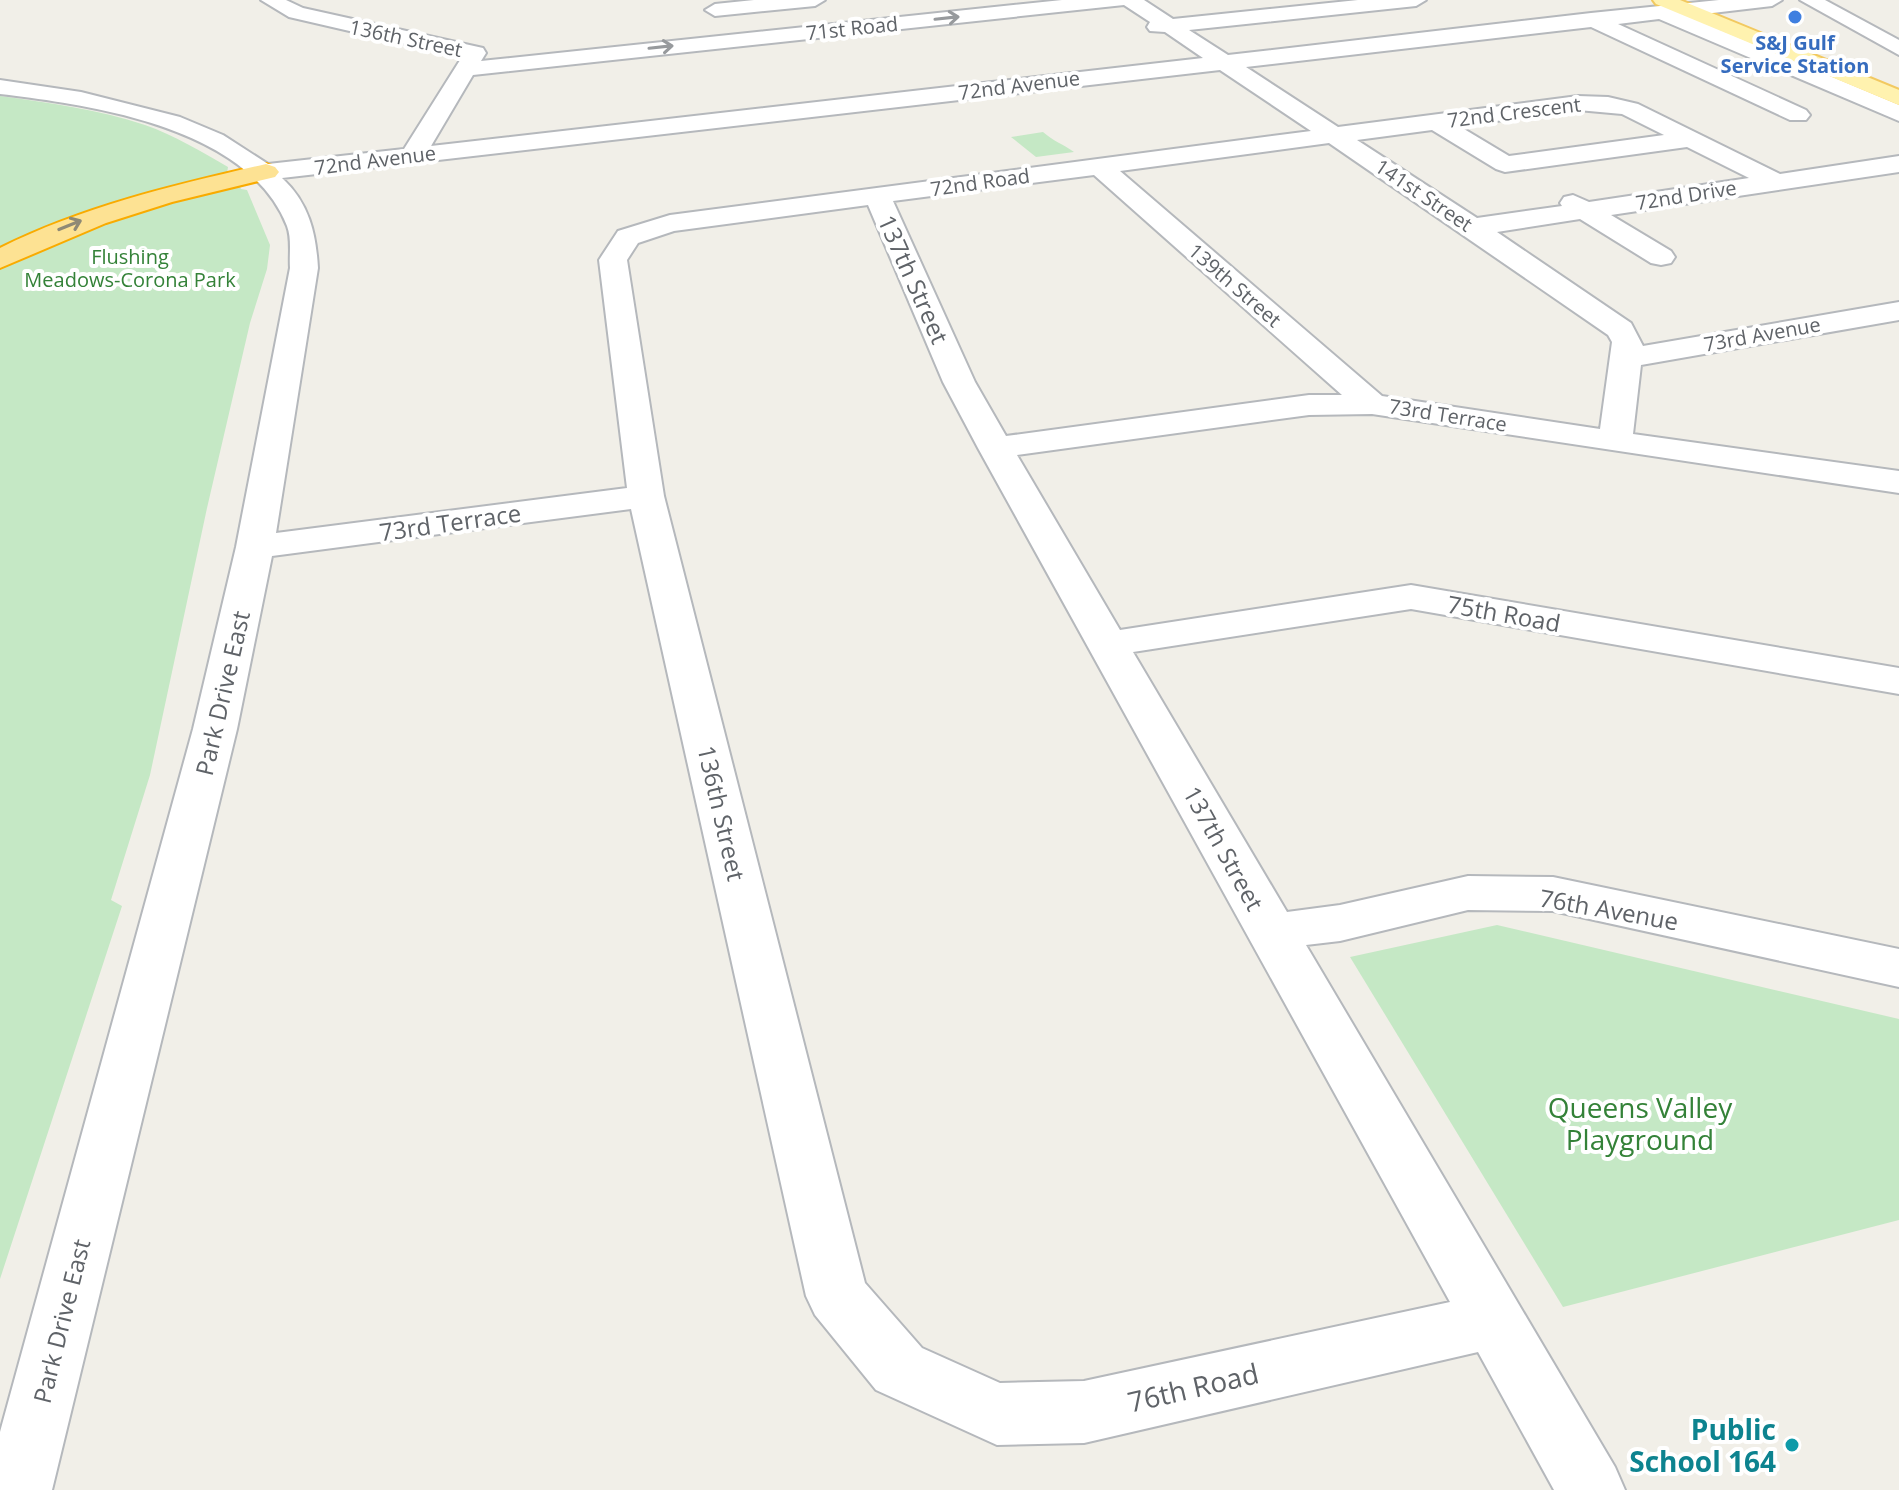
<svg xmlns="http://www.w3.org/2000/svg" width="1899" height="1490" viewBox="0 0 1899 1490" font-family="'Open Sans',sans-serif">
<rect width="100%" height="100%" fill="#f1efe8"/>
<!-- green -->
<g fill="#c5e8c5">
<path d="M 0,96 C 49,103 98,109 145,125 C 174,135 202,152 228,167 L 227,173 L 236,178 L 241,189 L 247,190 L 270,245 L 267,269 L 250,323 L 207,508 L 150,775 L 111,900 L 122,906 L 0,1279 Z"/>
<path d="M 1043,132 C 1053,141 1063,144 1074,152 L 1036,157 L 1011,137 Z"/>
<path d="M 1497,925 L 1899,1019 L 1899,1220 L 1563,1307 L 1350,957 Z"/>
</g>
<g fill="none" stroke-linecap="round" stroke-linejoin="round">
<!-- minor casing -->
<g stroke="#b5b8bc" stroke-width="4">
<g id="minor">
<path d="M 261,0 L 286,0 L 303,8 L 483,48 L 486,53 L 481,61 L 1062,0 L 1144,0 L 1173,19 L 1358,0 L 1426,0 L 1416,6 L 1189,30 L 1228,55 L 1591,13 L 1719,0 L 1782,0 L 1772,6 L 1687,16 L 1899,105 L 1899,121 L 1659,19 L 1618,24 L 1806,110 L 1810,115 L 1806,120 L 1790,120 L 1591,27 L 1246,67 L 1338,127 L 1578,96 L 1608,97 L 1638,104 L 1780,174 L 1899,156 L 1899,172 L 1611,215 L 1671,251 L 1675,257 L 1671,263 L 1661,265 L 1651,263 L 1580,219 L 1497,232 L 1631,323 L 1643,346 L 1899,302 L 1899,320 L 1641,365 L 1633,434 L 1899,471 L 1899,493 L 1372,414 L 1309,415 L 1017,455 L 1120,630 L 1411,585 L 1899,668 L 1899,694 L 1411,609 L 1133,652 L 1287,912 L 1340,905 L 1468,876 L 1553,877 L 1899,949 L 1899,987 L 1553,911 L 1468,910 L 1340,941 L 1306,945 L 1615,1467 L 1625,1490 L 1554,1490 L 1478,1352 L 1084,1443 L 997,1445 L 876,1390 L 815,1315 L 806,1296 L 631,509 L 272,556 L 237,729 L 52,1490 L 0,1490 L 0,1432 L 193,729 L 236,547 L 290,268 C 289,254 292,239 287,226 C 248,127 92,105 0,94 L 0,80 L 81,92 L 180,117 L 223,135 L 268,164 L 404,149 L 462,57 L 289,17 ZM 1124,5 L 1150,22 L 1147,27 L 1150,31 L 1165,32 L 1203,58 L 431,146 L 473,75 ZM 1220,70 L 1311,131 L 670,215 L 618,231 L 599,260 L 627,488 L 276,533 L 318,268 C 316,233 309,203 282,178 ZM 1578,110 L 1622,114 L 1664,135 L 1509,156 L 1459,126 ZM 1432,130 L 1496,169 L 1505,172 L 1687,147 L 1749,178 L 1589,202 L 1573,195 L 1564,197 L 1560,203 L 1562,206 L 1477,218 L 1357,140 ZM 1329,143 L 1608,335 L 1612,342 L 1600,429 L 1382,396 L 1120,171 ZM 1094,175 L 1342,395 L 1309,395 L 1006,436 L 975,382 L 893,201 ZM 868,205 L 943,382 L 978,448 L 1450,1302 L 1084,1381 L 1000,1383 L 922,1348 L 865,1283 L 664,496 L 627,260 L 638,243 L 674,231 Z"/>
<path d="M 754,0 L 825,0 L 815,6 L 715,16 L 705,10 L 715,4 Z"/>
<path d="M 1800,0 L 1825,0 L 1899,40 L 1899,55 Z"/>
</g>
</g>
<!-- major casing -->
<g stroke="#f2c960" stroke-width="4">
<path id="major" d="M 1653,0 L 1680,0 L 1899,90 L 1899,105 L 1656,4 Z"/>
</g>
<!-- highway casing -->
<g stroke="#f9ab00" stroke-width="4">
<path id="highway" d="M 266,164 L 275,167 L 279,172 L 275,177 L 172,202 L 106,223 L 0,268 L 0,248 C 84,206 175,185 266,164 Z"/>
</g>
<!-- minor -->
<use href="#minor" fill="#fff" fill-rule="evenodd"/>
<!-- major -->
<use href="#major" fill="#fff2af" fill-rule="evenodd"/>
<!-- highway -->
<use href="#highway" fill="#fde293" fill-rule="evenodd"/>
</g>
<!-- one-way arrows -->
<defs><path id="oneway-shaft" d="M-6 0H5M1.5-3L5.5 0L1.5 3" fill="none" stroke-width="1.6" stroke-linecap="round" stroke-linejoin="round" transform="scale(2)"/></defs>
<g stroke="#979a9d">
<use href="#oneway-shaft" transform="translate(947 18) rotate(-6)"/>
<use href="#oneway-shaft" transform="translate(661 47) rotate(-6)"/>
</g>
<use stroke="#8e8975" href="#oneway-shaft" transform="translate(70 225) rotate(-22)"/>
<!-- markers -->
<circle fill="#3f7fe0" stroke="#fff" stroke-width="3" cx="1795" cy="17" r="8"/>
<circle fill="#0f9aa8" stroke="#fff" stroke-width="3" cx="1792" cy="1445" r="8"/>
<g text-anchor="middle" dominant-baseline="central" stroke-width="8" stroke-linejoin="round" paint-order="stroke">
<!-- far-street labels -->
<g font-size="20" fill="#5f6368" stroke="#fff">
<text transform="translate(852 28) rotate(-6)">71st Road</text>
<text transform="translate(406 38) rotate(12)">136th Street</text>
<text transform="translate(1019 85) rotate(-7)">72nd Avenue</text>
<text transform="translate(1514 112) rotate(-7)">72nd Crescent</text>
<text transform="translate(375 160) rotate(-7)">72nd Avenue</text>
<text transform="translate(980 182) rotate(-8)">72nd Road</text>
<text transform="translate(1424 195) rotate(34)">141st Street</text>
<text transform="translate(1686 195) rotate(-9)">72nd Drive</text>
<text transform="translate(1235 285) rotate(41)">139th Street</text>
<text transform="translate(1762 334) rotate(-10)">73rd Avenue</text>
<text transform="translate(1448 415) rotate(9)">73rd Terrace</text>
</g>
<!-- far-shop labels -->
<g font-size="20" font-weight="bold" fill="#366cbe" stroke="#fff">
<text x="1795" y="42">S&amp;J Gulf<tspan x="1795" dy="23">Service Station</tspan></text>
</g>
<!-- far-park labels -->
<g font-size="20" fill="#348238" stroke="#fff">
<text x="130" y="256">Flushing<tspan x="130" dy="23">Meadows-Corona Park</tspan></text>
</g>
<!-- street labels -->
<g font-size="24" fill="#5f6368" stroke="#fff">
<text transform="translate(914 279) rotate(66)">137th Street</text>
<text transform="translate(450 522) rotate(-8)">73rd Terrace</text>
<text transform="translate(1504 613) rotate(10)">75th Road</text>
<text transform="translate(222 693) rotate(-77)">Park Drive East</text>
<text transform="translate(722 813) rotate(77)">136th Street</text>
<text transform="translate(1224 848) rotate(61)">137th Street</text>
<text transform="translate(1609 909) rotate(10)">76th Avenue</text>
<text transform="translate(61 1321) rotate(-76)">Park Drive East</text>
</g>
<!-- near-park labels -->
<g font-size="28" fill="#348238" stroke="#fff">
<text x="1640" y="1107">Queens Valley<tspan x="1640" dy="32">Playground</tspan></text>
</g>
<!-- near-street labels -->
<g font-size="28" fill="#5f6368" stroke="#fff">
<text transform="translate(1193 1387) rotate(-13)">76th Road</text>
</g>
<!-- near-culture labels -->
<g font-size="28" font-weight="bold" fill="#0d838f" stroke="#fff" text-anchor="end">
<text x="1776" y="1429">Public<tspan x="1776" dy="32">School 164</tspan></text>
</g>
</g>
</svg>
